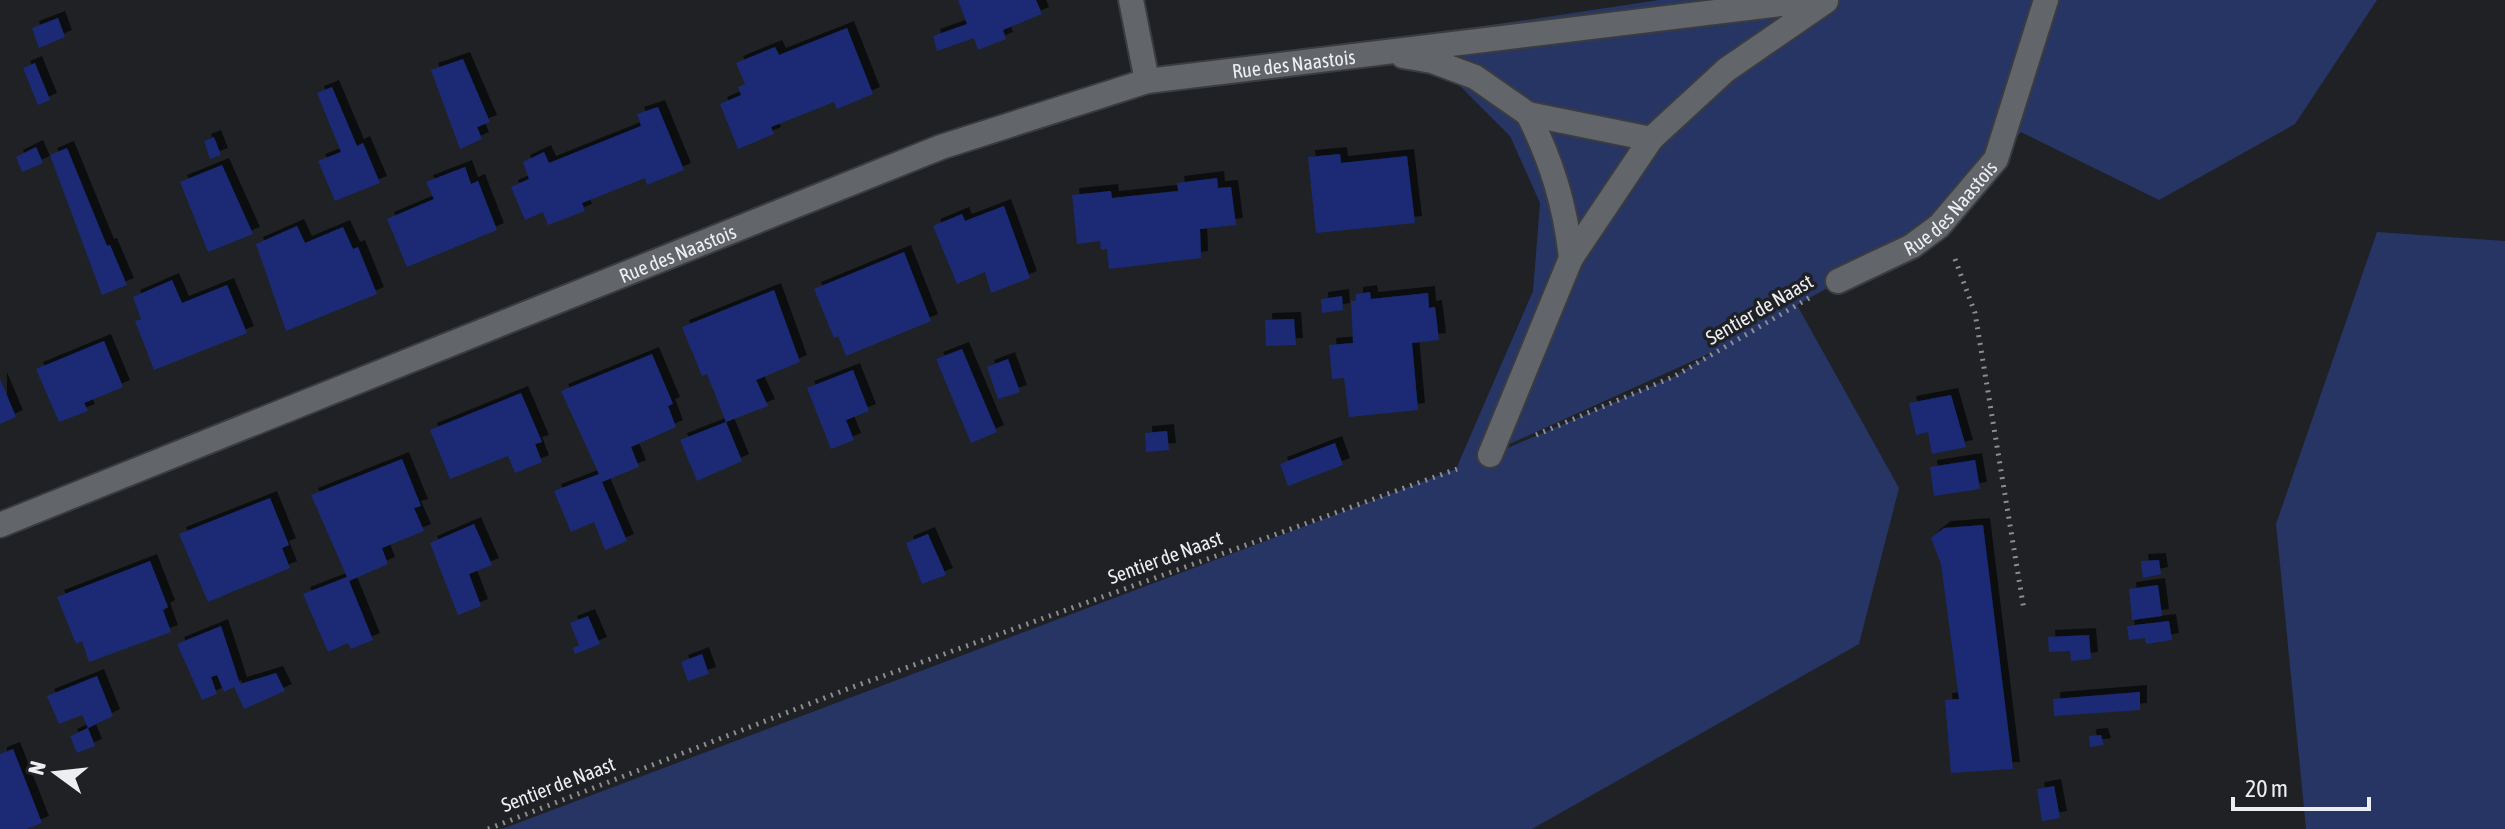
<svg xmlns="http://www.w3.org/2000/svg" width="2505" height="829" viewBox="0 0 2505 829" font-family="'Asap Condensed',sans-serif">
<defs>
<filter id="shadow"><feDropShadow dx="7" dy="-7" stdDeviation="0" flood-color="#0009"/></filter>
</defs>
<rect width="100%" height="100%" fill="#1f2125"/>
<!-- green -->
<g fill="#263564" fill-rule="evenodd">
<path d="M 1659,0 L 2377,0 L 2295,124 L 2159,200 L 2021,132 L 1939,226 L 1797,305 L 1899,488 L 1859,644 L 1532,829 L 502,829 L 1456,469 L 1533,291 L 1540,203 L 1510,136 L 1411,37 ZM 1717,350 L 1675,376 L 1482,459 L 1481,457 Z"/>
<path d="M 2377,232 L 2505,241 L 2505,829 L 2306,829 L 2276,524 Z"/>
</g>
<!-- building -->
<g fill="#1a2b75" filter="url(#shadow)">
<path d="M 958,0 L 1036,0 L 1042,14 L 1003,30 L 1006,39 L 978,50 L 974,38 L 937,51 L 933,36 L 967,24 Z"/>
<path d="M 58,18 L 65,37 L 39,48 L 32,28 Z"/>
<path d="M 847,28 L 873,94 L 837,109 L 834,102 L 771,127 L 774,134 L 738,149 L 720,104 L 741,95 L 738,87 L 745,84 L 736,63 L 775,47 L 779,55 Z"/>
<path d="M 463,59 L 490,122 L 477,127 L 482,139 L 460,149 L 431,70 Z"/>
<path d="M 35,63 L 50,100 L 38,105 L 23,68 Z"/>
<path d="M 332,87 L 357,146 L 363,143 L 380,183 L 335,201 L 318,161 L 341,152 L 317,93 Z"/>
<path d="M 658,107 L 684,170 L 647,185 L 645,178 L 582,203 L 585,211 L 548,225 L 543,212 L 525,220 L 511,187 L 529,179 L 523,162 L 544,152 L 549,163 L 641,126 L 637,114 Z"/>
<path d="M 214,137 L 221,155 L 210,159 L 204,141 Z"/>
<path d="M 36,147 L 43,163 L 22,172 L 16,157 Z"/>
<path d="M 67,148 L 107,246 L 110,245 L 127,285 L 102,295 L 50,155 Z"/>
<path d="M 1340,154 L 1341,163 L 1407,156 L 1415,223 L 1316,233 L 1308,157 Z"/>
<path d="M 222,165 L 253,234 L 208,252 L 180,182 Z"/>
<path d="M 465,167 L 471,184 L 478,181 L 497,230 L 407,267 L 387,219 L 434,199 L 426,182 Z"/>
<path d="M 1217,178 L 1218,188 L 1231,187 L 1236,225 L 1200,229 L 1201,258 L 1109,269 L 1107,249 L 1101,250 L 1100,241 L 1077,244 L 1072,195 L 1111,191 L 1112,198 L 1178,191 L 1177,183 Z"/>
<path d="M 1004,206 L 1030,278 L 991,293 L 985,272 L 957,284 L 933,226 L 962,214 L 965,221 Z"/>
<path d="M 297,226 L 305,243 L 343,227 L 353,249 L 358,247 L 377,294 L 286,331 L 256,244 Z"/>
<path d="M 904,252 L 931,321 L 846,356 L 838,336 L 834,338 L 814,289 Z"/>
<path d="M 172,280 L 182,303 L 227,285 L 247,333 L 154,370 L 135,321 L 141,319 L 133,297 Z"/>
<path d="M 774,290 L 800,362 L 756,380 L 768,406 L 726,422 L 707,374 L 702,376 L 682,327 Z"/>
<path d="M 1370,292 L 1371,299 L 1428,293 L 1429,308 L 1435,307 L 1439,340 L 1412,343 L 1418,410 L 1349,417 L 1344,378 L 1332,379 L 1329,345 L 1353,343 L 1351,301 L 1356,301 L 1356,294 Z"/>
<path d="M 1342,296 L 1343,310 L 1322,313 L 1321,299 Z"/>
<path d="M 1294,319 L 1296,345 L 1266,346 L 1265,320 Z"/>
<path d="M 104,341 L 123,387 L 84,403 L 88,411 L 59,422 L 36,369 Z"/>
<path d="M 962,349 L 997,432 L 971,443 L 936,359 Z"/>
<path d="M 652,354 L 673,404 L 668,406 L 676,427 L 631,447 L 639,467 L 602,482 L 627,541 L 605,550 L 594,522 L 571,532 L 554,491 L 599,474 L 561,391 Z"/>
<path d="M 1008,359 L 1020,392 L 998,399 L 987,367 Z"/>
<path d="M 853,370 L 869,411 L 846,420 L 854,440 L 831,449 L 807,388 Z"/>
<path d="M 0,379 L 16,417 L 0,424 Z"/>
<path d="M 521,393 L 542,442 L 535,444 L 542,462 L 515,473 L 508,456 L 450,479 L 430,430 Z"/>
<path d="M 1951,395 L 1966,447 L 1932,454 L 1928,432 L 1916,435 L 1909,403 Z"/>
<path d="M 726,422 L 742,461 L 697,481 L 680,440 Z"/>
<path d="M 1167,431 L 1169,450 L 1146,452 L 1145,433 Z"/>
<path d="M 1335,443 L 1343,465 L 1288,486 L 1280,464 Z"/>
<path d="M 402,459 L 421,506 L 414,508 L 424,531 L 382,548 L 388,564 L 349,581 L 373,640 L 351,649 L 348,643 L 328,652 L 303,594 L 347,577 L 311,495 Z"/>
<path d="M 1975,460 L 1980,489 L 1934,496 L 1930,467 Z"/>
<path d="M 270,498 L 289,545 L 282,548 L 290,568 L 208,602 L 179,534 Z"/>
<path d="M 474,524 L 492,565 L 469,574 L 481,606 L 458,615 L 430,543 Z"/>
<path d="M 1983,525 L 2013,769 L 1951,773 L 1945,700 L 1959,699 L 1941,564 L 1931,538 L 1944,528 Z"/>
<path d="M 928,534 L 946,575 L 922,584 L 906,543 Z"/>
<path d="M 2159,560 L 2161,574 L 2143,578 L 2141,561 Z"/>
<path d="M 150,561 L 168,607 L 163,610 L 171,632 L 89,662 L 82,641 L 76,644 L 57,597 Z"/>
<path d="M 2158,585 L 2162,616 L 2132,620 L 2129,589 Z"/>
<path d="M 588,616 L 600,644 L 575,654 L 573,648 L 579,645 L 570,623 Z"/>
<path d="M 2169,621 L 2172,640 L 2146,644 L 2145,638 L 2129,640 L 2127,626 Z"/>
<path d="M 221,626 L 240,684 L 276,673 L 285,691 L 244,709 L 234,687 L 224,692 L 217,675 L 211,677 L 217,694 L 202,700 L 177,644 Z"/>
<path d="M 2089,635 L 2091,659 L 2071,661 L 2070,651 L 2049,652 L 2048,637 Z"/>
<path d="M 702,654 L 709,674 L 688,681 L 681,662 Z"/>
<path d="M 97,676 L 113,716 L 88,728 L 82,715 L 59,724 L 47,696 Z"/>
<path d="M 2140,692 L 2140,710 L 2054,716 L 2053,699 Z"/>
<path d="M 88,728 L 95,746 L 77,753 L 70,736 Z"/>
<path d="M 2101,735 L 2104,745 L 2090,747 L 2089,736 Z"/>
<path d="M 13,749 L 42,823 L 27,829 L 0,829 L 0,754 Z"/>
<path d="M 2054,786 L 2060,818 L 2042,821 L 2037,789 Z"/>
</g>
<g fill="none" stroke-linecap="round" stroke-linejoin="round">
<!-- street casing -->
<g stroke="#3b3c40" stroke-width="28">
<g id="street">
<path d="M 1131,0 L 1147,81"/>
<path d="M 1403,56 L 1432,61 L 1475,77 L 1528,114 L 1651,139"/>
<path d="M 1528,114 C 1552,162 1565,205 1571,258"/>
<path id="s1" d="M 1838,281 L 1912,246 L 1939,226 L 1996,159 L 2046,0"/>
<path d="M 1490,455 L 1571,258 L 1651,139 L 1726,70 L 1826,1"/>
<path id="s2" d="M 0,525 L 941,147 L 1147,81 L 1814,0"/>
</g>
</g>
<!-- path -->
<g stroke="#8b8d91" stroke-width="5" stroke-dasharray="2 6" stroke-linecap="butt">
<path d="M 1955,259 L 1975,313 L 2024,610"/>
<path d="M 1536,435 L 1675,376 L 1809,298"/>
<path d="M 488,829 L 850,688 L 1457,469"/>
</g>
<!-- street -->
<use href="#street" stroke="#62656a" stroke-width="24"/>
</g>
<g text-anchor="middle" dominant-baseline="central" stroke-width="7" stroke-linejoin="round" paint-order="stroke">
<!-- street labels -->
<g font-size="20" fill="#edeef2" stroke="#1f2125">
<text stroke="none"><textPath href="#s2" startOffset="1378">Rue des Naastois</textPath></text>
<text stroke="none"><textPath href="#s1" startOffset="136">Rue des Naastois</textPath></text>
<text stroke="none"><textPath href="#s2" startOffset="730">Rue des Naastois</textPath></text>
<text transform="translate(1759 309) rotate(-30)">Sentier de Naast</text>
<text transform="translate(1165 557) rotate(-20)">Sentier de Naast</text>
<text transform="translate(558 784) rotate(-21)">Sentier de Naast</text>
</g>
</g>
<!-- north arrow -->
<g transform="translate(56 773) rotate(285)" stroke="#1f2125" stroke-width="6" paint-order="stroke">
<path d="M0-6L14 30L0 20L-14 30Z" fill="#edeef2"/>
<text y="-12" font-size="22" font-weight="bold" text-anchor="middle" fill="#edeef2">N</text>
</g>
<!-- scale -->
<path d="M2233 797v12h136v-12" fill="none" stroke="#edeef2" stroke-width="4"/>
<text x="2245" y="797" font-size="24" fill="#edeef2" stroke="#1f2125" stroke-width="6" paint-order="stroke">20 m</text>
</svg>
